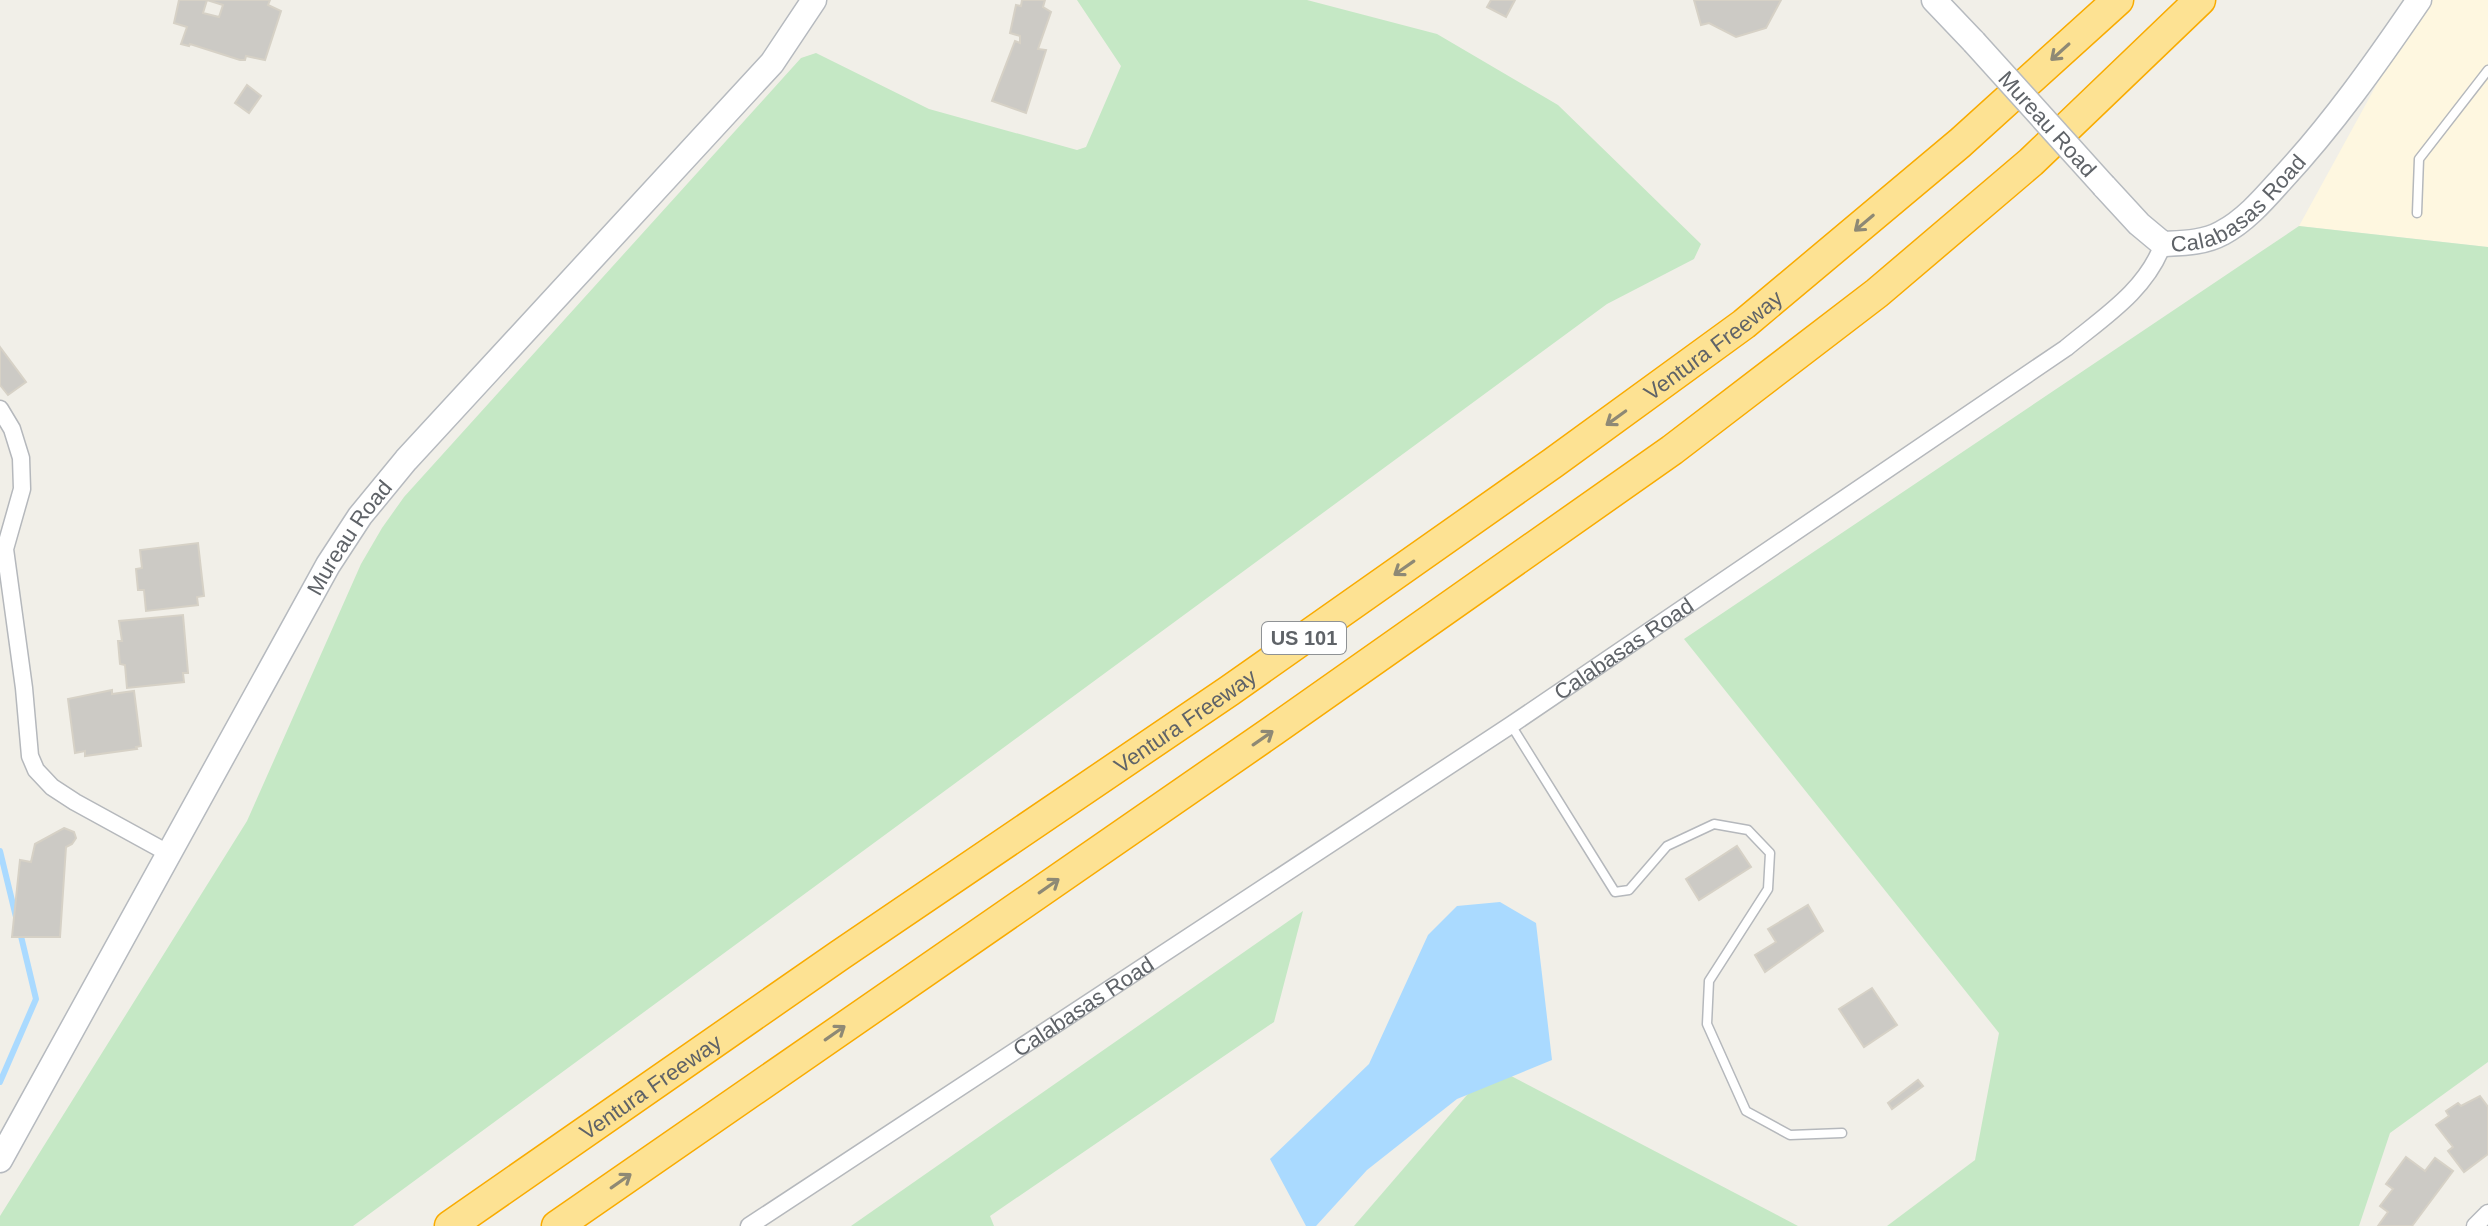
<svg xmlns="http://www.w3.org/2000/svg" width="2488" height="1226" viewBox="0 0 2488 1226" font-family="Arial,sans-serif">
<rect width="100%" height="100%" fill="#f1efe8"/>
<!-- commercial -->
<path fill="#fef7e0" d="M 2423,0 L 2488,0 L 2488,247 L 2299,226 Z"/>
<!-- green -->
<g fill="#c5e8c5">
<path d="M 1077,0 L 1307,0 L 1437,34 L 1558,105 L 1701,244 L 1694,259 L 1607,304 L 353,1226 L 0,1226 L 0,1216 L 247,821 L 361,564 L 382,528 L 404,497 L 801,58 L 816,53 L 929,109 L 1077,150 L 1086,147 L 1121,66 Z"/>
<path d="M 2299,226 L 2488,247 L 2488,1062 L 2390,1133 L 2359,1226 L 1887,1226 L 1975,1160 L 1999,1033 L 1684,639 Z"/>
<path d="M 1303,911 L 1274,1022 L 990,1216 L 994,1226 L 851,1226 Z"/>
<path d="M 1492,1066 L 1798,1226 L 1354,1226 Z"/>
</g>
<!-- water -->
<path fill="#aadaff" d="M 1500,902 L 1536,923 L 1552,1060 L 1457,1099 L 1367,1170 L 1316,1226 L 1306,1226 L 1270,1159 L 1369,1064 L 1428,935 L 1457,906 Z"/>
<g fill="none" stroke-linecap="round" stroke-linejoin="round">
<!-- stream -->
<g stroke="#aadaff" stroke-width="6">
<path d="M 0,851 L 16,917"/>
<path d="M 0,1082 L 36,999 L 20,932"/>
</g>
</g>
<!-- building -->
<g fill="#cccac5" stroke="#d6d1c6" stroke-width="2" fill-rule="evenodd">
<path d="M 179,0 L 270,0 L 268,5 L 281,11 L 265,60 L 246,56 L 245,60 L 240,60 L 190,44 L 189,46 L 181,44 L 187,27 L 174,23 ZM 207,0 L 223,5 L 219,17 L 203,13 Z"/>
<path d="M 1022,0 L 1045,0 L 1043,7 L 1051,12 L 1038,49 L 1046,50 L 1026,113 L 992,101 L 1015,41 L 1020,43 L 1020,36 L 1010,33 L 1016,5 L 1021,6 Z"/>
<path d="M 1491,0 L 1515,0 L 1506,17 L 1487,7 Z"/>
<path d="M 1694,0 L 1781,0 L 1766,28 L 1736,37 L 1709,23 L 1701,25 Z"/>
<path d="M 247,85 L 261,96 L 249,113 L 235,103 Z"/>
<path d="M 0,347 L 26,382 L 8,395 L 0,385 Z"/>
<path d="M 198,543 L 204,596 L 197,597 L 198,605 L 146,611 L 144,590 L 138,590 L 136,569 L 142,568 L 140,550 Z"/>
<path d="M 183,615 L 188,673 L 183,673 L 184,682 L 127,688 L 125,665 L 120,664 L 118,641 L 122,641 L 119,621 Z"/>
<path d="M 112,690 L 112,694 L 134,691 L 141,746 L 136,747 L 137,749 L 85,756 L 85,751 L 75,753 L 68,699 Z"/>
<path d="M 64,828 L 74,832 L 76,838 L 72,844 L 66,847 L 60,937 L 12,937 L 20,860 L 31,862 L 35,844 Z"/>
<path d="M 1737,846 L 1751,867 L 1699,900 L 1686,879 Z"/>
<path d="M 1808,905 L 1823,931 L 1765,972 L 1755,955 L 1776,942 L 1768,929 Z"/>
<path d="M 1872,988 L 1897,1025 L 1864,1047 L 1839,1009 Z"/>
<path d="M 1918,1080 L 1923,1086 L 1892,1109 L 1888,1103 Z"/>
<path d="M 2480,1096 L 2488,1107 L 2488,1154 L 2464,1172 L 2448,1151 L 2453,1147 L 2436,1125 L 2449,1116 L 2446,1111 L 2458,1103 L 2461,1106 Z"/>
<path d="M 2406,1157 L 2425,1171 L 2435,1158 L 2453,1171 L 2412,1226 L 2378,1226 L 2388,1212 L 2380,1206 L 2393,1189 L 2386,1184 Z"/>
</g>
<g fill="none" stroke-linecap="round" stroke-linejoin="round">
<!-- lane casing -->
<g stroke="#b5b8bc" stroke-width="11">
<g id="lane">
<path d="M 2417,213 L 2419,159 L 2488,70"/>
<path d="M 1511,725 L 1615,892 L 1629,890 L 1667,846 L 1714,824 L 1748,830 L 1770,853 L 1768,889 L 1709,981 L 1707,1024 L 1746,1111 L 1790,1135 L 1842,1133"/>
</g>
</g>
<!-- street casing -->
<g stroke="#b5b8bc" stroke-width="19">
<g id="street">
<path d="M 0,409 L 12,429 L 21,458 L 22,489 L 5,549 L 24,688 L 30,756 L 36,770 L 52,787 L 75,802 L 168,853"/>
<path id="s1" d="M 749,1226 L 1511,725 L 2066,348 C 2102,318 2146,291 2163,244"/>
<path d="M 2475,1226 L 2488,1213"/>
</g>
</g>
<!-- secondary casing -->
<g stroke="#b6babf" stroke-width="27">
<g id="secondary">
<path d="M 1934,0 L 1974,42"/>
<path id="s2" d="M 2104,186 L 2139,224 L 2163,244 C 2183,243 2204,243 2222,233 C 2245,221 2264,199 2281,180 C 2333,124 2376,63 2419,0"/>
<path id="s3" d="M 0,1160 L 328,565 L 360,516 L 406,460 L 772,63 L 814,0"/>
</g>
</g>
<!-- highway casing -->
<g stroke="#f9ab00" stroke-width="33">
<g id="highway">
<path id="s4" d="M 450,1226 L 840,955 L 1229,691 L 1553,463 L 1744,324 L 1960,143 L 2118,0"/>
<path d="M 557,1226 L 1274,730 L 1672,450 L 1877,293 L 2031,162 L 2200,0"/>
</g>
</g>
<!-- lane -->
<use href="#lane" stroke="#fff" stroke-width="8"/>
<!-- street -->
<use href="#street" stroke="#fff" stroke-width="16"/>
<!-- secondary -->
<use href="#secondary" stroke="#fff" stroke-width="24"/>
<!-- highway -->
<use href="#highway" stroke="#fde293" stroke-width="30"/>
<!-- secondary-bridge casing -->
<g stroke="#b6babf" stroke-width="27" stroke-linecap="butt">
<g id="secondary-bridge">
<path id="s5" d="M 1974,42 L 2104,186"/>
</g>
</g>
<!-- secondary-bridge -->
<use href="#secondary-bridge" stroke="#fff" stroke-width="24"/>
</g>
<!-- one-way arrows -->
<defs><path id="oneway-shaft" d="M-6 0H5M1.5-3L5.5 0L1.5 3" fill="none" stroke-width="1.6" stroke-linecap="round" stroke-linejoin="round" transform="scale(2)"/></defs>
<g stroke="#8e8975">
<use href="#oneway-shaft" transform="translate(2060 52) rotate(138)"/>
<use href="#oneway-shaft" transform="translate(1864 223) rotate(140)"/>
<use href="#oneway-shaft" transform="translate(1616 418) rotate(144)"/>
<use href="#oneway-shaft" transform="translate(1404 568) rotate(145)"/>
<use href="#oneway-shaft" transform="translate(1263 738) rotate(-35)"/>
<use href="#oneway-shaft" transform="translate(1049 886) rotate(-35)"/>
<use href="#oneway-shaft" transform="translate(835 1033) rotate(-35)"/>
<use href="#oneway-shaft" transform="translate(621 1181) rotate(-35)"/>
</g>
<g text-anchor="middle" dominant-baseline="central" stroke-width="8" stroke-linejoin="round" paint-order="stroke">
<!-- shield labels -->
<rect fill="#fff" stroke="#8f9295" stroke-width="2" x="1262" y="622" width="84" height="32" rx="6"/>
<g font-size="20" font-weight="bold" fill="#5f6368">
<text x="1304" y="638">US 101</text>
</g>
<!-- street labels -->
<g font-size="22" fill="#5f6368" stroke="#fff">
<text stroke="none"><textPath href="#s5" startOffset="110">Mureau Road</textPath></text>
<text stroke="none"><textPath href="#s2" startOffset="172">Calabasas Road</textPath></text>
<text stroke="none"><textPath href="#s4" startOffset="1540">Ventura Freeway</textPath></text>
<text stroke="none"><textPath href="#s3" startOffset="714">Mureau Road</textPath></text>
<text stroke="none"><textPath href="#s1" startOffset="1048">Calabasas Road</textPath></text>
<text stroke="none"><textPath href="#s4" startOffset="892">Ventura Freeway</textPath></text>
<text stroke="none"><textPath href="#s1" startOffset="400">Calabasas Road</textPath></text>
<text stroke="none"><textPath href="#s4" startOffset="244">Ventura Freeway</textPath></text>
</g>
</g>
</svg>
